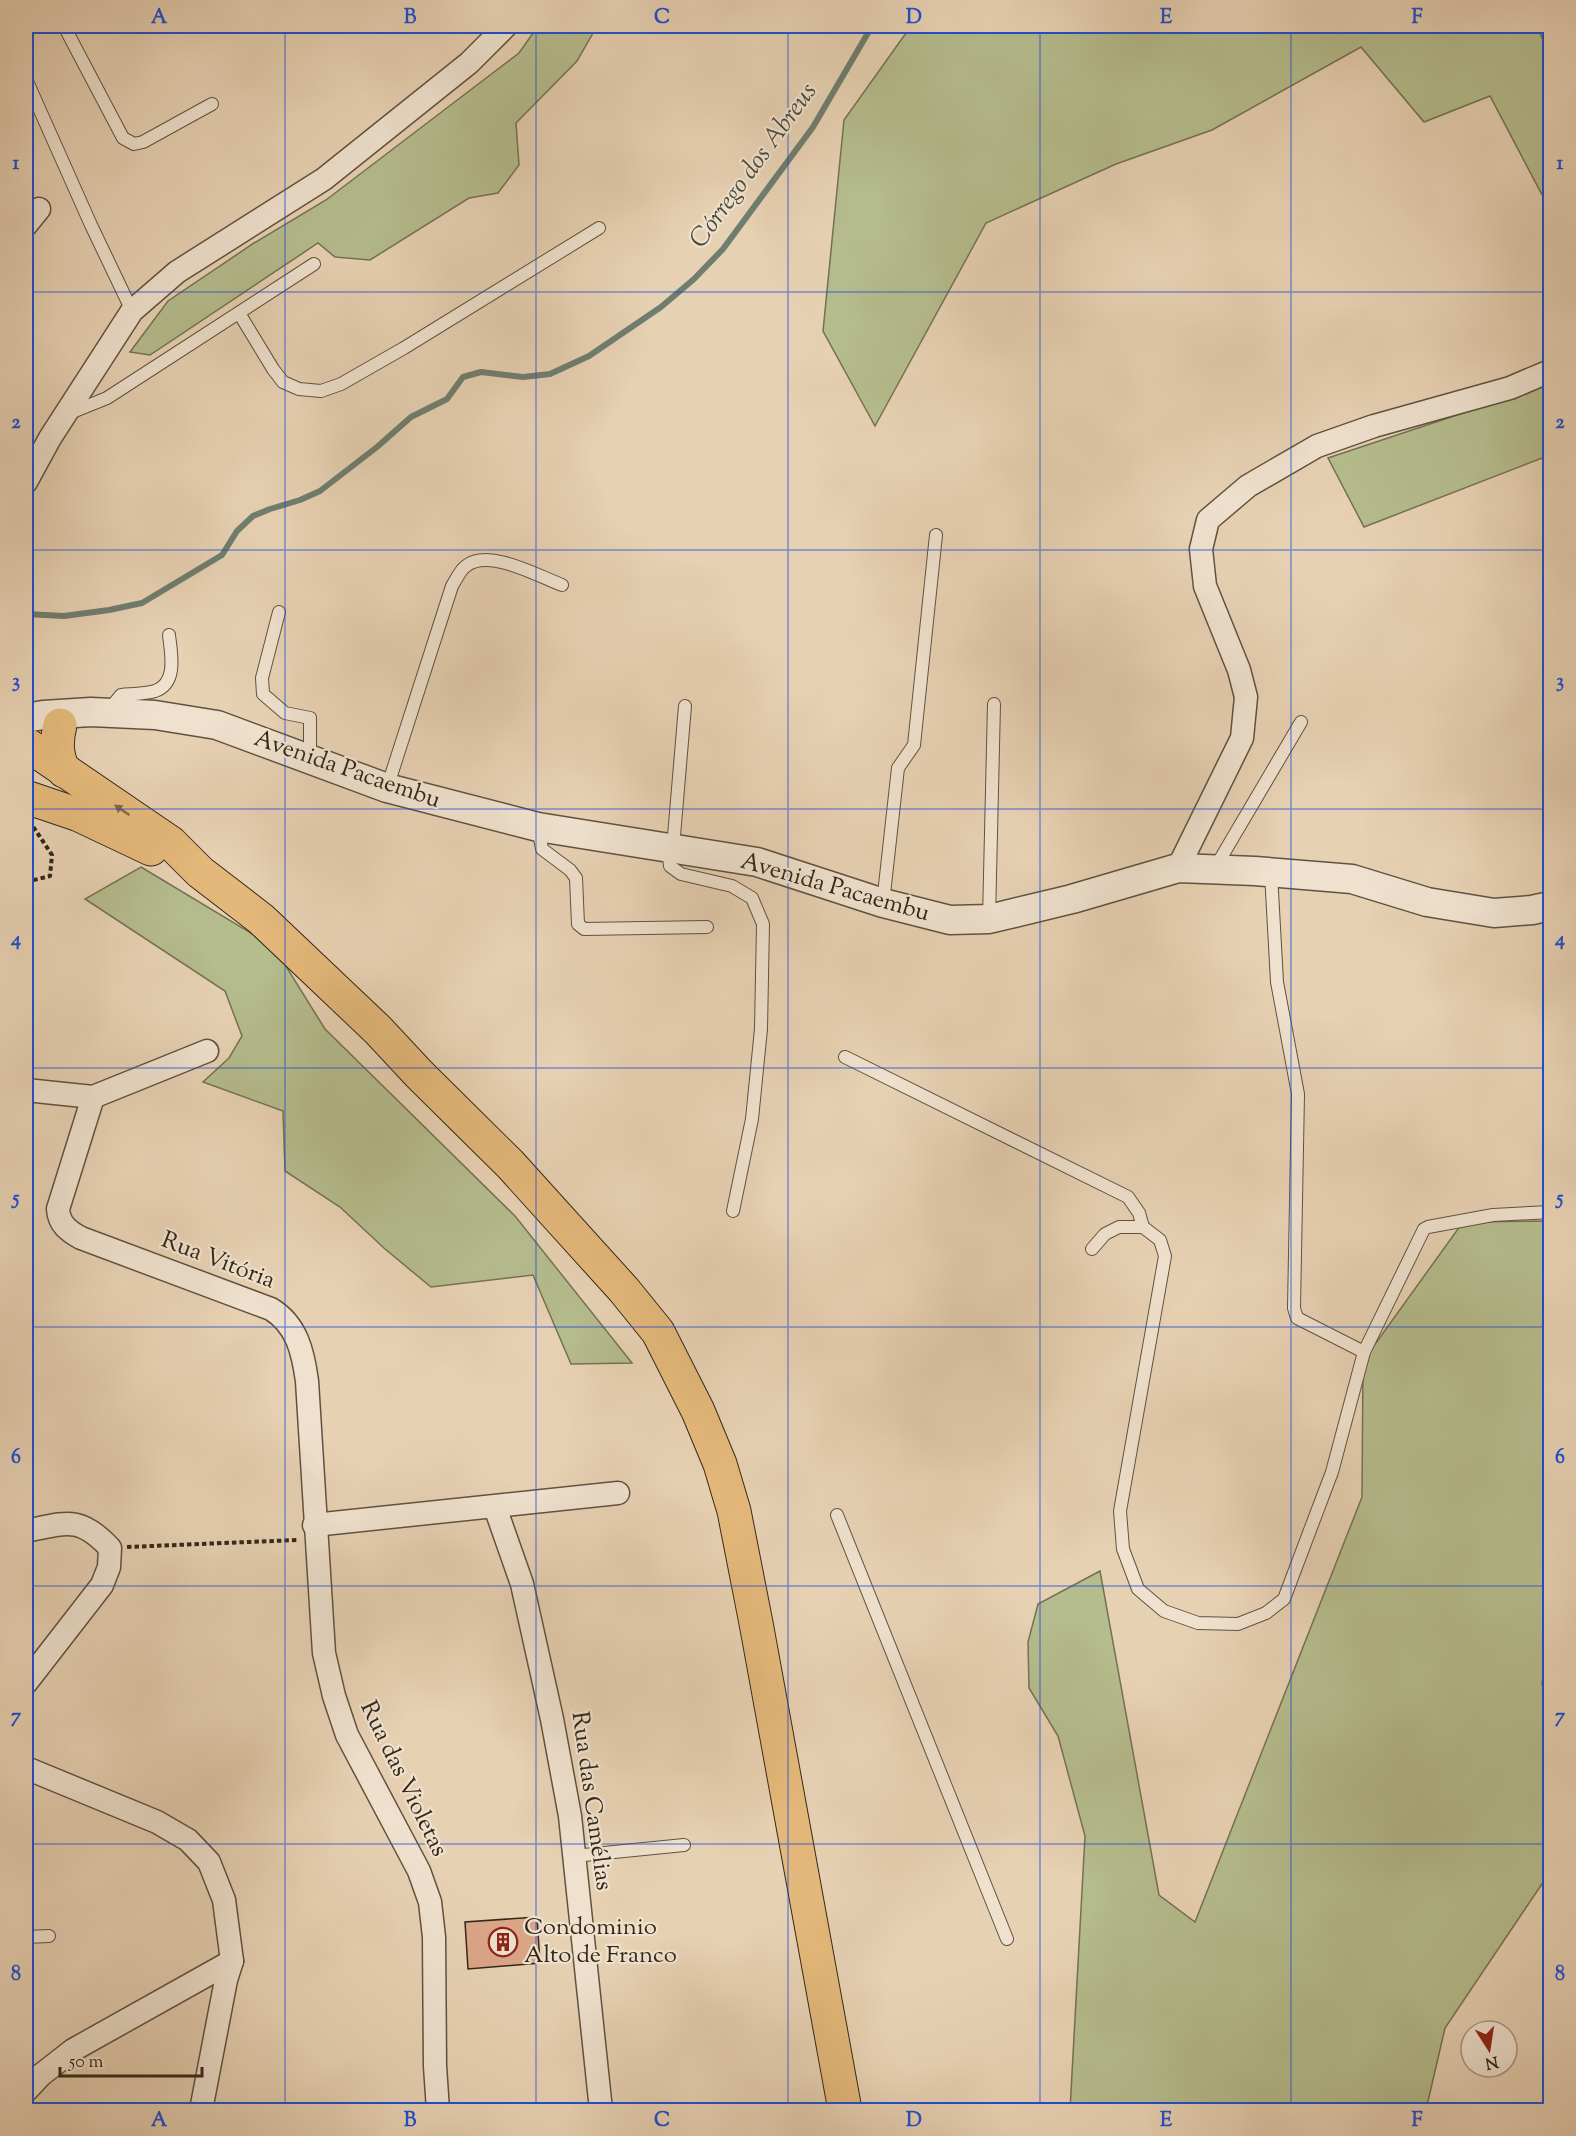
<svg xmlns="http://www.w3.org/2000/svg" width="1576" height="2136" viewBox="0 0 1576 2136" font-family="'Sorts Mill Goudy',serif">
<rect width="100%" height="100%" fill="#e7d1b3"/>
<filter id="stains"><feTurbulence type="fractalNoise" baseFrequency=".00333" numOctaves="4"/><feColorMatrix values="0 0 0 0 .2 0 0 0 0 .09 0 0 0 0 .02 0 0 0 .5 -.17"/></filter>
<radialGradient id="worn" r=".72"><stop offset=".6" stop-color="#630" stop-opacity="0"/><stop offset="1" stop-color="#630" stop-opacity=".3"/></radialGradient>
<!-- green -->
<g fill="#b5bc8d" stroke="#747253" stroke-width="1.5">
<path d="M 538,26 L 597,26 L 577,61 L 516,123 L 519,165 L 498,193 L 469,198 L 370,260 L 335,257 L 318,243 L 150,355 L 130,352 L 168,301 L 254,243 L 326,200 L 519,53 Z"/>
<path d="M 911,26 L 1537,26 L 1550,56 L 1550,210 L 1490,96 L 1424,122 L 1361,47 L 1212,130 L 1116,164 L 986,223 L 875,426 L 823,331 L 844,120 Z"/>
<path d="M 1550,384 L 1550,455 L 1364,527 L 1328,458 Z"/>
<path d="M 141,867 L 274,947 L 325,1029 L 515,1216 L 632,1363 L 571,1364 L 533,1275 L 431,1287 L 385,1249 L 340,1207 L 285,1171 L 283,1111 L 203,1082 L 229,1058 L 242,1036 L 225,991 L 85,899 Z"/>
<path d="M 1550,1221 L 1550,1646 L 1542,1683 L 1550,1717 L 1550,1872 L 1445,2028 L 1426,2110 L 1070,2110 L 1085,1836 L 1058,1736 L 1029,1688 L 1028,1642 L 1038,1604 L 1100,1571 L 1159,1895 L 1195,1922 L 1362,1497 L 1363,1361 L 1463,1222 Z"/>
</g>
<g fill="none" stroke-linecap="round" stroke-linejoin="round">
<!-- stream -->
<path stroke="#6f7e6f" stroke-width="6" d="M 26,614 L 64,616 L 109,610 L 142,603 L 222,555 L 237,531 L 253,516 L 270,509 L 300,500 L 320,491 L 377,447 L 411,417 L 447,399 L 463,377 L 481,372 L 523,377 L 550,374 L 589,356 L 661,307 L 694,279 L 723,249 L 813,127 L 872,26"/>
</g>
<!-- building -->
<path fill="#dba688" stroke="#332819" stroke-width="1.5" d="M 537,1917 L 540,1963 L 468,1969 L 465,1922 Z"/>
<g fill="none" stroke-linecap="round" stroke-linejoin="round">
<!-- service casing -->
<g stroke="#605240" stroke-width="14">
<g id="service">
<path d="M 64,26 L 123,138 L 134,144 L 143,142 L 212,104"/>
<path d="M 26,79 L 91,225 L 132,311"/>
<path d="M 239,313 L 273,369 L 283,382 L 299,389 L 321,391 L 341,384 L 404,348 L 599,228"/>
<path d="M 70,413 L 107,398 L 314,264"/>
<path d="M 279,612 L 262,678 L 263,694 L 285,713 L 310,718 L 310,747 L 306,758"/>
<path d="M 685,706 L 674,836 L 668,849 L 670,866 L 681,874 L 732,886 L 752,898 L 763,924 L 761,1029 L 752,1119 L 733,1211"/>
<path d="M 108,711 L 121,695 C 132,694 145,694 155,691 C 178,683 171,653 169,635"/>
<path d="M 387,788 L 452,586 C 456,580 460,570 466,566 C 489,548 538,576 562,585"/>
<path d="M 538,827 L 542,849 L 570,870 L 576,878 L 578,924 L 584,929 L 707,927"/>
<path d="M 1215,868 L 1301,722"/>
<path d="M 1271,873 L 1277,982 L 1298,1094 L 1294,1308 L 1297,1318 L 1364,1352"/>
<path d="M 883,903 L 898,768 L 914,745 L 936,535"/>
<path d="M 989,919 L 994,704"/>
<path d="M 845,1057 L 1128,1197 L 1139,1213 L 1143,1227"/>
<path d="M 1092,1249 L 1105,1234 L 1119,1227 L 1143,1227 L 1160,1240 L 1165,1256 L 1120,1511 L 1123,1549 L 1138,1589 L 1164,1611 L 1198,1623 L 1238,1624 L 1266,1613 L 1284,1599 L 1332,1472 L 1364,1352 L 1424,1229 L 1428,1227 L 1493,1215 L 1550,1212"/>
<path d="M 837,1515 L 1007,1939"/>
<path d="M 574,1856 L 684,1845"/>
<path d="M 26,1937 L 49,1936"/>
</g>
</g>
<!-- minor casing -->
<g stroke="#605240" stroke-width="25">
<g id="minor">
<path d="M 26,225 L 39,209"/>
<path d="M 26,482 L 50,438 L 132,311 L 177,272 L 324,179 L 469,63 L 506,26"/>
<path d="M 1178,868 L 1242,738 L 1246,697 L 1239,670 L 1205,586 L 1201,549 L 1208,520 L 1248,486 L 1317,446 L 1374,426 L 1510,388 L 1550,371"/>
<path d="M 26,1090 L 93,1097 L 207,1051"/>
<path d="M 93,1097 L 58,1209 C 59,1224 68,1231 81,1238 L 271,1309 C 297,1325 303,1352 307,1381 L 324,1653 L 334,1696 L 347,1735 L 419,1871 L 430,1902 L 434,1937 L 435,2066 L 438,2110"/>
<path d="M 495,1507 L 522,1584 L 552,1719 L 570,1816 L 601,2110"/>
<path d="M 314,1525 L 618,1493"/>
<path d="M 26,1531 C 66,1523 79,1515 110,1548 L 109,1567 L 102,1585 L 26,1683"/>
<path d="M 26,1768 L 157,1822 L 188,1840 L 209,1862 L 224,1900 L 232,1961 L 226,1980 L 201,2110"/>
<path d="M 26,2091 L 41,2075 L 73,2050 L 232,1961"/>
</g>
</g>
<!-- tertiary casing -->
<g stroke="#605240" stroke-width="31">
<path id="tertiary" d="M 26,718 L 43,715 L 91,712 L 155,715 L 217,725 L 387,788 L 538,827 L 757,862 L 883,903 L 950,920 L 989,919 L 1072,899 L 1178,868 L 1255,871 L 1352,879 L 1427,902 L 1494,913 L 1532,910 L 1550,906"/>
</g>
<!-- primary casing -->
<g stroke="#332819" stroke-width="35">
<g id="primary">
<path d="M 60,725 C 56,742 56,755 64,771"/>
<path d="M 26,744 L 171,843 L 200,872 L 261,919 L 378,1030 L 419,1074 L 510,1164 L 624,1290 L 658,1332 L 698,1411 L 720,1464 L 734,1511 L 756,1623 L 845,2110"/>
<path d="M 26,797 L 79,815 L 151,849"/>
</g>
</g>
<!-- path -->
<g stroke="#332819" stroke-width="4" stroke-dasharray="4.5 3" stroke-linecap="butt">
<path d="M 26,882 L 50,876 L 52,855 L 32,825"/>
<path d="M 127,1547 L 297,1540"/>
</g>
<!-- service -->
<use href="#service" stroke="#efe1ce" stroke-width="12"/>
<!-- minor -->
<use href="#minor" stroke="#efe1ce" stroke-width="22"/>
<!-- tertiary -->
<use href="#tertiary" stroke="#efe1ce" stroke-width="28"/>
<!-- primary -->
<use href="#primary" stroke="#e4b87a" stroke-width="33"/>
</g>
<!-- one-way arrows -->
<defs><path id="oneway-solid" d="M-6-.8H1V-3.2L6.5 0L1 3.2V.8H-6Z" transform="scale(1.5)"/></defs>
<use fill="#836945" href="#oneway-solid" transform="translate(122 810) rotate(-146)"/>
<!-- grid -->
<path fill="none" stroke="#1d4ed8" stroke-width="1.5" stroke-opacity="0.55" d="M 285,26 L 285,2110M 536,26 L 536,2110M 788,26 L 788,2110M 1040,26 L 1040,2110M 1291,26 L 1291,2110M 26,292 L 1550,292M 26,550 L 1550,550M 26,809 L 1550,809M 26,1068 L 1550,1068M 26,1327 L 1550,1327M 26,1586 L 1550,1586M 26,1844 L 1550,1844"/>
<!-- icons -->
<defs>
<g id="building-ring" transform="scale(1.5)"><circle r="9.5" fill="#efe1ce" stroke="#8f2418" stroke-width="1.5"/><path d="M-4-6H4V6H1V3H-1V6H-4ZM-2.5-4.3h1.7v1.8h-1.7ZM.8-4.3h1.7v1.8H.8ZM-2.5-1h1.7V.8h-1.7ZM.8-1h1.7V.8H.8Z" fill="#8f2418"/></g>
</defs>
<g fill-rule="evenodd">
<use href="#building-ring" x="503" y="1942"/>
</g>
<g text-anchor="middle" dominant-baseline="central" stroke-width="4.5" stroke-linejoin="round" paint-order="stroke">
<!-- street labels -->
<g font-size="24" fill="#332819" stroke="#efe1ce">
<text transform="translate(347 770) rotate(19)">Avenida Pacaembu</text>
<text transform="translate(835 888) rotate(16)">Avenida Pacaembu</text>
<text transform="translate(218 1261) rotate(21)">Rua Vitória</text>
<text transform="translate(403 1779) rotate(64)">Rua das Violetas</text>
<text transform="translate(591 1801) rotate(82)">Rua das Camélias</text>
</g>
<!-- poi labels -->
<g font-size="24" fill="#332819" stroke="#efe1ce" text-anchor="start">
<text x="524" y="1928">Condominio<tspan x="524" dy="28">Alto de Franco</tspan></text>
</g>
<!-- water labels -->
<g font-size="26" font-style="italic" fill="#4c4c3d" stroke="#efe1ce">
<text transform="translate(754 166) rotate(-54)">Córrego dos Abreus</text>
</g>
</g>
<!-- margin -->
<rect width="1576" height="2136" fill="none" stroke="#e7d1b3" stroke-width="66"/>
<!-- north arrow -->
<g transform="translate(1489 2049) rotate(168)"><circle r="28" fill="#efe1ce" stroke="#a49786" stroke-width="1.5"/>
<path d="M0-4.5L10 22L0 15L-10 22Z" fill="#8f2418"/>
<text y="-9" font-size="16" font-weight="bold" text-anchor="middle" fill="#332819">N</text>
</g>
<!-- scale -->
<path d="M60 2067v9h142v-9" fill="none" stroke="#332819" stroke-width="3"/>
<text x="69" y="2067" font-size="18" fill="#332819" stroke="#efe1ce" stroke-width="4.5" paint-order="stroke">50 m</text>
<rect x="33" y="33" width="1510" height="2070" fill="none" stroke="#1d4ed8" stroke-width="2"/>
<g font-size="20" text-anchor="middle" font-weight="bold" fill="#1d4ed8">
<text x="159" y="23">A</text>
<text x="410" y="23">B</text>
<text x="662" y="23">C</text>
<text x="914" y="23">D</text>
<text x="1166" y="23">E</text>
<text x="1417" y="23">F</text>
<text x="16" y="169">1</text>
<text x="1560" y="169">1</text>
<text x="16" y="428">2</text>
<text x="1560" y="428">2</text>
<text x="16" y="687">3</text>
<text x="1560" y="687">3</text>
<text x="16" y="945">4</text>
<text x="1560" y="945">4</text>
<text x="16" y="1204">5</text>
<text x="1560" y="1204">5</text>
<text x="16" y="1463">6</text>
<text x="1560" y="1463">6</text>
<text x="16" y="1722">7</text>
<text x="1560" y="1722">7</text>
<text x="16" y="1980">8</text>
<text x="1560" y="1980">8</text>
<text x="159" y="2126">A</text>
<text x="410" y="2126">B</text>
<text x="662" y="2126">C</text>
<text x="914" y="2126">D</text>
<text x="1166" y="2126">E</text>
<text x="1417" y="2126">F</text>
</g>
<rect width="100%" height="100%" filter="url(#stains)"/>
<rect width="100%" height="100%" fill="url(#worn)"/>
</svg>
